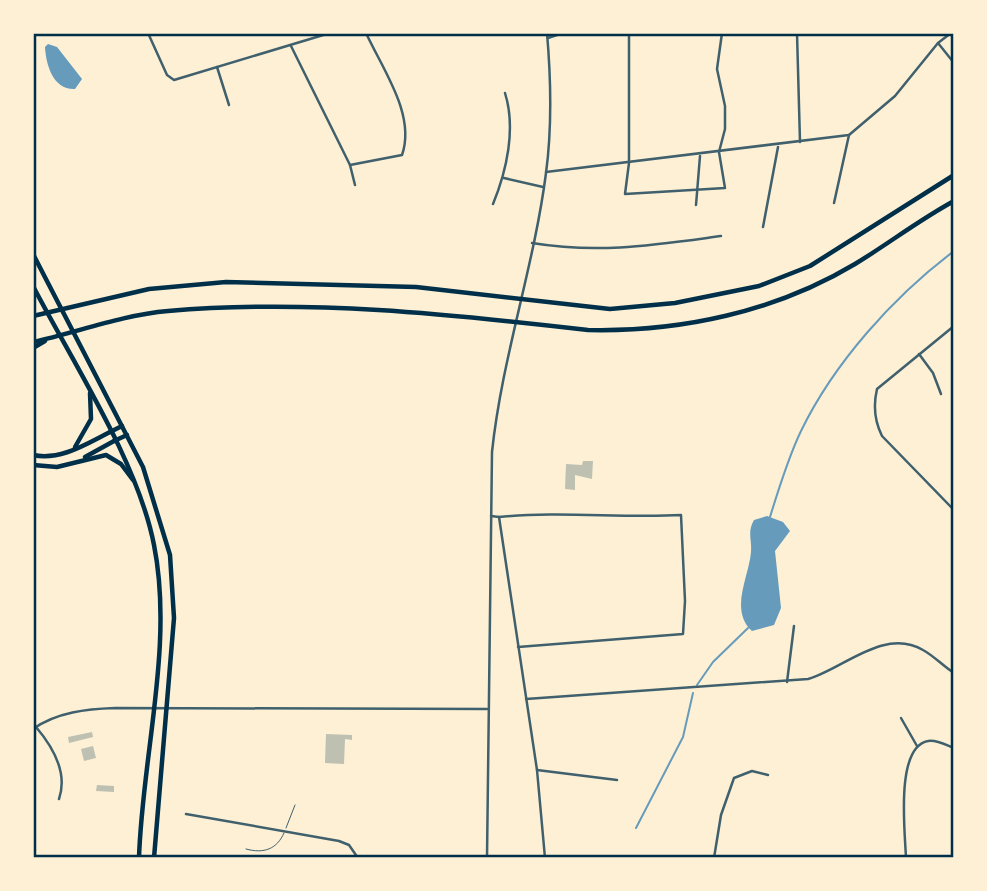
<svg xmlns="http://www.w3.org/2000/svg" width="987" height="891" viewBox="0 0 987 891" font-family="'Playfair Display',serif">
<rect width="100%" height="100%" fill="#fdf0d5"/>
<!-- water -->
<g fill="#669bbc">
<path d="M 48,44 L 57,47 L 82,79 L 75,89 C 53,90 46,65 45,47 Z"/>
<path d="M 767,516 L 783,522 L 790,531 L 775,551 L 781,608 L 774,625 L 752,631 C 729,610 749,577 751,552 C 752,539 747,532 754,520 Z"/>
</g>
<g fill="none" stroke-linecap="round" stroke-linejoin="round">
<!-- stream -->
<g stroke="#669bbc" stroke-width="2">
<path d="M 770,517 C 779,488 788,458 801,431 C 834,363 893,297 954,251"/>
<path d="M 697,685 L 713,662 L 748,628"/>
<path d="M 636,828 L 683,737 L 693,693"/>
</g>
</g>
<!-- building -->
<g fill="#bec0b2">
<path d="M 583,461 L 593,461 L 592,479 L 575,475 L 575,490 L 565,489 L 566,464 L 582,465 Z"/>
<path d="M 92,732 L 93,737 L 69,743 L 68,737 Z"/>
<path d="M 326,734 L 352,735 L 352,740 L 345,739 L 344,764 L 325,763 Z"/>
<path d="M 93,746 L 96,758 L 84,761 L 81,749 Z"/>
<path d="M 97,785 L 114,786 L 114,792 L 96,791 Z"/>
</g>
<g fill="none" stroke-linecap="round" stroke-linejoin="round">
<!-- service -->
<g stroke="#3f606c" stroke-width="1">
<path d="M 286,828 L 295,805"/>
<path d="M 246,849 C 264,854 277,849 284,833"/>
</g>
<!-- minor -->
<g stroke="#3f606c" stroke-width="2.5">
<path d="M 148,33 L 167,75 L 174,80 L 330,33"/>
<path d="M 629,33 L 629,163 L 625,194 L 725,188 L 719,152 L 725,129 L 725,106 L 717,69 L 722,33"/>
<path d="M 797,33 L 800,142"/>
<path d="M 548,38 L 563,33"/>
<path d="M 938,43 L 954,63"/>
<path d="M 291,46 L 350,165 L 355,185"/>
<path d="M 217,67 L 229,105"/>
<path d="M 350,165 L 402,155 C 416,115 383,70 366,33"/>
<path d="M 546,172 L 849,135 L 895,96 L 938,43 L 951,33"/>
<path d="M 504,178 L 543,187"/>
<path d="M 834,203 L 849,135"/>
<path d="M 493,204 C 507,170 516,128 505,93"/>
<path d="M 696,205 L 700,156"/>
<path d="M 763,227 L 778,147"/>
<path d="M 532,243 C 599,254 654,245 721,236"/>
<path d="M 954,326 L 877,389 C 873,406 874,420 882,436 L 954,510"/>
<path d="M 919,354 L 933,373 L 941,394"/>
<path d="M 491,516 L 499,517 L 537,770 L 545,858"/>
<path d="M 499,517 C 559,511 620,518 681,515 L 685,601 L 683,634 L 518,647"/>
<path d="M 787,682 L 794,626"/>
<path d="M 526,699 L 808,679 C 843,669 884,627 923,650 C 934,656 943,666 954,673"/>
<path d="M 901,718 L 917,746"/>
<path d="M 36,727 C 53,747 68,773 59,799"/>
<path d="M 33,729 C 57,712 87,709 115,708 L 487,709"/>
<path d="M 537,770 L 617,780"/>
<path d="M 186,814 L 339,841 L 349,845 L 358,858"/>
<path d="M 487,858 L 492,452 C 502,357 534,267 546,173 C 552,128 551,79 547,33"/>
<path d="M 714,858 L 721,815 L 734,778 L 752,771 L 768,775"/>
<path d="M 906,858 C 905,832 895,747 928,741 C 936,739 946,745 954,748"/>
<path d="M 951,858 L 954,854"/>
</g>
<!-- trunk -->
<g stroke="#003049" stroke-width="4.5">
<path d="M 33,254 L 143,467 L 170,555 L 174,618 L 154,858"/>
<path d="M 33,286 C 73,363 138,462 154,545 C 174,645 142,757 139,858"/>
<path d="M 110,432 L 122,426"/>
<path d="M 114,441 L 127,435"/>
</g>
<!-- motorway -->
<g stroke="#003049" stroke-width="4.5">
<path d="M 33,316 L 149,289 L 226,282 L 416,287 L 610,309 L 675,303 L 759,286 L 810,266 L 954,175"/>
<path d="M 33,342 C 78,332 122,315 168,311 C 308,299 449,314 588,330 C 680,332 775,312 855,264 C 888,244 919,220 954,201"/>
<path d="M 33,348 L 45,341"/>
<path d="M 75,447 L 91,419 L 90,393"/>
<path d="M 33,455 C 60,461 86,444 110,432"/>
<path d="M 85,457 L 114,441"/>
<path d="M 33,465 L 57,467 L 106,455 L 121,464 L 133,480"/>
</g>
</g>
<!-- border -->
<rect width="987" height="891" fill="none" stroke="#fdf0d5" stroke-width="70"/>
<rect x="35" y="35" width="917" height="821" fill="none" stroke="#003049" stroke-width="2.5"/>
</svg>
